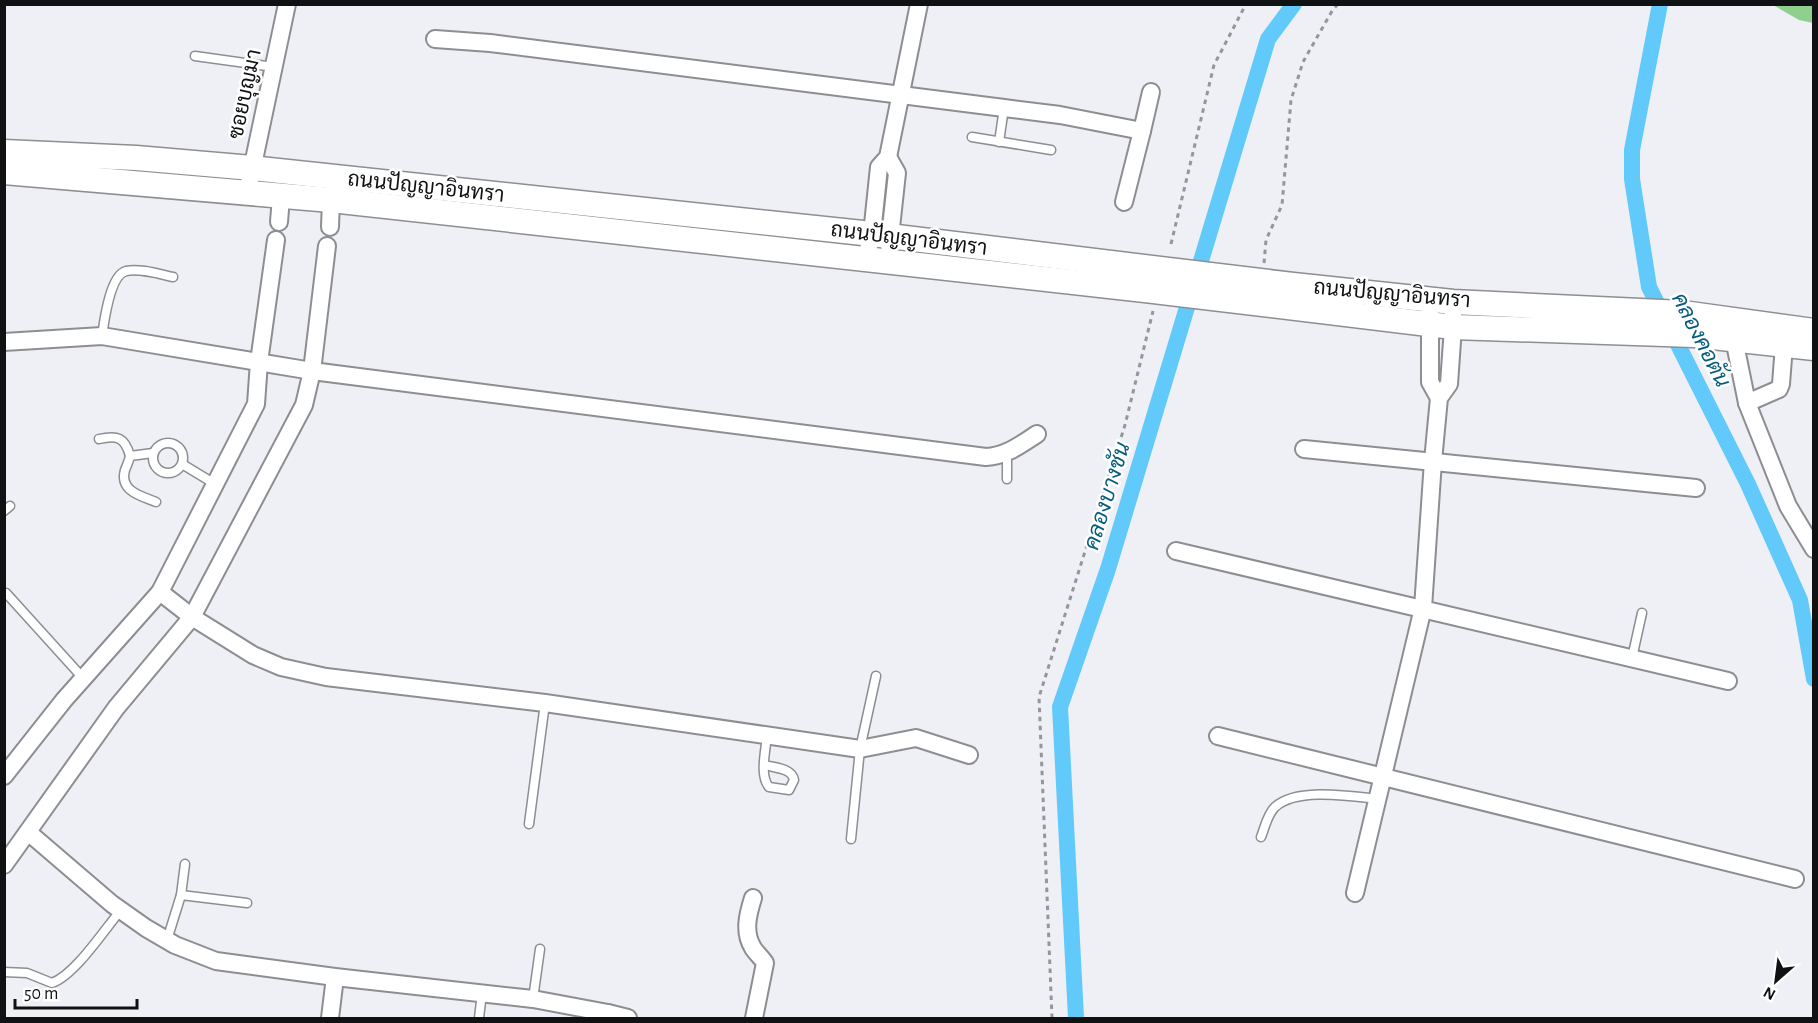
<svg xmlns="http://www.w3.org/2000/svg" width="1818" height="1023" viewBox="0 0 1818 1023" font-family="'Alegreya Sans',Sarabun,sans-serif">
<rect width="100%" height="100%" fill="#eef0f5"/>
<!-- green -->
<path fill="#90d08f" d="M 1773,5 L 1813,5 L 1813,23 L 1799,20 Z"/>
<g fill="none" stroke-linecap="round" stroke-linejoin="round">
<!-- canal -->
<g stroke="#62cafb" stroke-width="16">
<path d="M 1660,4 L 1632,150 L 1632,179 L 1649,287 L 1748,484 L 1800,600 L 1814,679"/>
<path d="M 1076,1018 L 1060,707 L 1108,569 L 1268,39 L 1294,4"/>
</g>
<!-- service casing -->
<g stroke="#8c8e92" stroke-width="11">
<g id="service">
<path d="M 195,56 L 274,67"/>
<path d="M 972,137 L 1051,150"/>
<path d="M 999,142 L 1004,108"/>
<path d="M 102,336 C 104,322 110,275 126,271 C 140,268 159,274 173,277"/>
<path d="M 99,439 C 117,435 125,437 130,456"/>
<circle cx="168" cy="458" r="15"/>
<path d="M 153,453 L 130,456 C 129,461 127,465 125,470 C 119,491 141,496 156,502"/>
<path d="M 182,464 L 215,484"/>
<path d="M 1007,479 L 1007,453"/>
<path d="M 4,511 L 10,506"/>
<path d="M 6,593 L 83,678"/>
<path d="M 1632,658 L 1642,613"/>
<path d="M 765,765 C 775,768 792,768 794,780 L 789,790 L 769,787 C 759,775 766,750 767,735"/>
<path d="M 529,824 L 545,703"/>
<path d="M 1261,837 C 1265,827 1267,815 1275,807 C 1296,787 1351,796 1378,799"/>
<path d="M 851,839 L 860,749 L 876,676"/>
<path d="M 181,895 L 185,864"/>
<path d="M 167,940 L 181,895 L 247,903"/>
<path d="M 4,972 L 27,973 L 52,983 C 75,975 104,930 121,910"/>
<path d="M 533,999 L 540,949"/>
<path d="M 479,1018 L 482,993"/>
</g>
</g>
<!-- minor casing -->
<g stroke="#8c8e92" stroke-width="20">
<g id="minor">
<path d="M 435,39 L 490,43 L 1004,108 L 1060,115 L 1142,131 L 1124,202"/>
<path d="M 1142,131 L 1151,92"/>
<path d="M 888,157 L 897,173 L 889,246"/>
<path d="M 247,193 L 287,4"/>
<path d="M 279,222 L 281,197"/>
<path d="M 330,227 L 331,200"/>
<path d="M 866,258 L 872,234 L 879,167 L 888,157 L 919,4"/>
<path d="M 1430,314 L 1430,382 L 1439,398"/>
<path d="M 1734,339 L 1747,403 L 1788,506 L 1814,549"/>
<path d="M 4,342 L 102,336 L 312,371 L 986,457 C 1006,456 1020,445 1037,434"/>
<path d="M 1747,403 L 1779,389 L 1781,384 L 1784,345"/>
<path d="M 1304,449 L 1696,488"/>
<path d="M 1176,551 L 1728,681"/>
<path d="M 160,592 L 192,617 L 253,655 L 281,667 L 326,677 L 545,703 L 860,749 L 916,738 L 969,755"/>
<path d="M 1218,736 L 1795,879"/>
<path d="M 4,776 L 64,700 L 160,592 L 256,404 L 259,362 L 276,240"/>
<path d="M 28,832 L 112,904 L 146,928 L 175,945 L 216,961 L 335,977 L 533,999 L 608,1013 L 607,1018"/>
<path d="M 4,865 L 116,708 L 192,617 L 304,405 L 312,371 L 327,246"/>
<path d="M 1355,893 L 1423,608 L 1433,461 L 1439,398 L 1449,384 L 1453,327 L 1453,302"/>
<path d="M 753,898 C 748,914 743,932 753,948 C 756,953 762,958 765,963 L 754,1018"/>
<path d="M 608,1013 L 628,1018"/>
<path d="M 330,1018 L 335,977"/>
</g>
</g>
<!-- secondary casing -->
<g stroke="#8c8e92" stroke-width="27">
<g id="secondary">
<path d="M 4,152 L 136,158 L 252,168 L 872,234 L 1293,285 L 1453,302 L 1683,313 L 1814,331"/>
<path d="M 4,172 L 331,200 L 1145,290 L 1453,327 L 1694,335 L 1814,348"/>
</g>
</g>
<!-- path -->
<g stroke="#95969a" stroke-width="3" stroke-dasharray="4.5 4.5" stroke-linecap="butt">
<path d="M 1171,244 L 1214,65 L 1246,4"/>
<path d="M 1264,263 L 1266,240 L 1282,205 L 1291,100 L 1303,62 L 1332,11 L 1338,4"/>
<path d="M 1052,1018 L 1039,697 L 1125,425 L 1153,311"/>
</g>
<!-- service -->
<use href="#service" stroke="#fff" stroke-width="8"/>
<!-- minor -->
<use href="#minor" stroke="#fff" stroke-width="16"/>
<!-- secondary -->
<use href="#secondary" stroke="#fff" stroke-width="24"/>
</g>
<g text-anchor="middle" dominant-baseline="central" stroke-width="5" stroke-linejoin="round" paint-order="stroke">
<!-- street labels -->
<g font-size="21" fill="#101112" stroke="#fff">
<text transform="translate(245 94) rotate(-78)">ซอยบุญมา</text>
<text transform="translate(426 187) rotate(6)">ถนนปัญญาอินทรา</text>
<text transform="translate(909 239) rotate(7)">ถนนปัญญาอินทรา</text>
<text transform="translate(1392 294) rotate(5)">ถนนปัญญาอินทรา</text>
</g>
<!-- water labels -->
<g font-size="22" font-style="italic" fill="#055e7d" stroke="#fff">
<text transform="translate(1701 340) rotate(63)">คลองคอตัน</text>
<text transform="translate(1107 496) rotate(-73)">คลองบางชัน</text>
</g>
</g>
<!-- border -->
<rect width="1818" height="1023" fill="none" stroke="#101112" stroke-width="12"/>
<!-- north arrow -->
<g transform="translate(1776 981) rotate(208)" stroke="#ffffff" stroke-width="4.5" paint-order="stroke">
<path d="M0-4.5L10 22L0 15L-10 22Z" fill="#101112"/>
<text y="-9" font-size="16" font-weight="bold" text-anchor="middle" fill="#101112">N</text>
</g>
<!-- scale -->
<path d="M15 999v9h122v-9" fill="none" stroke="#101112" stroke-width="3"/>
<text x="24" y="999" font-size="18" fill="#101112" stroke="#ffffff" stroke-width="4.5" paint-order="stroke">50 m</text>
</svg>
